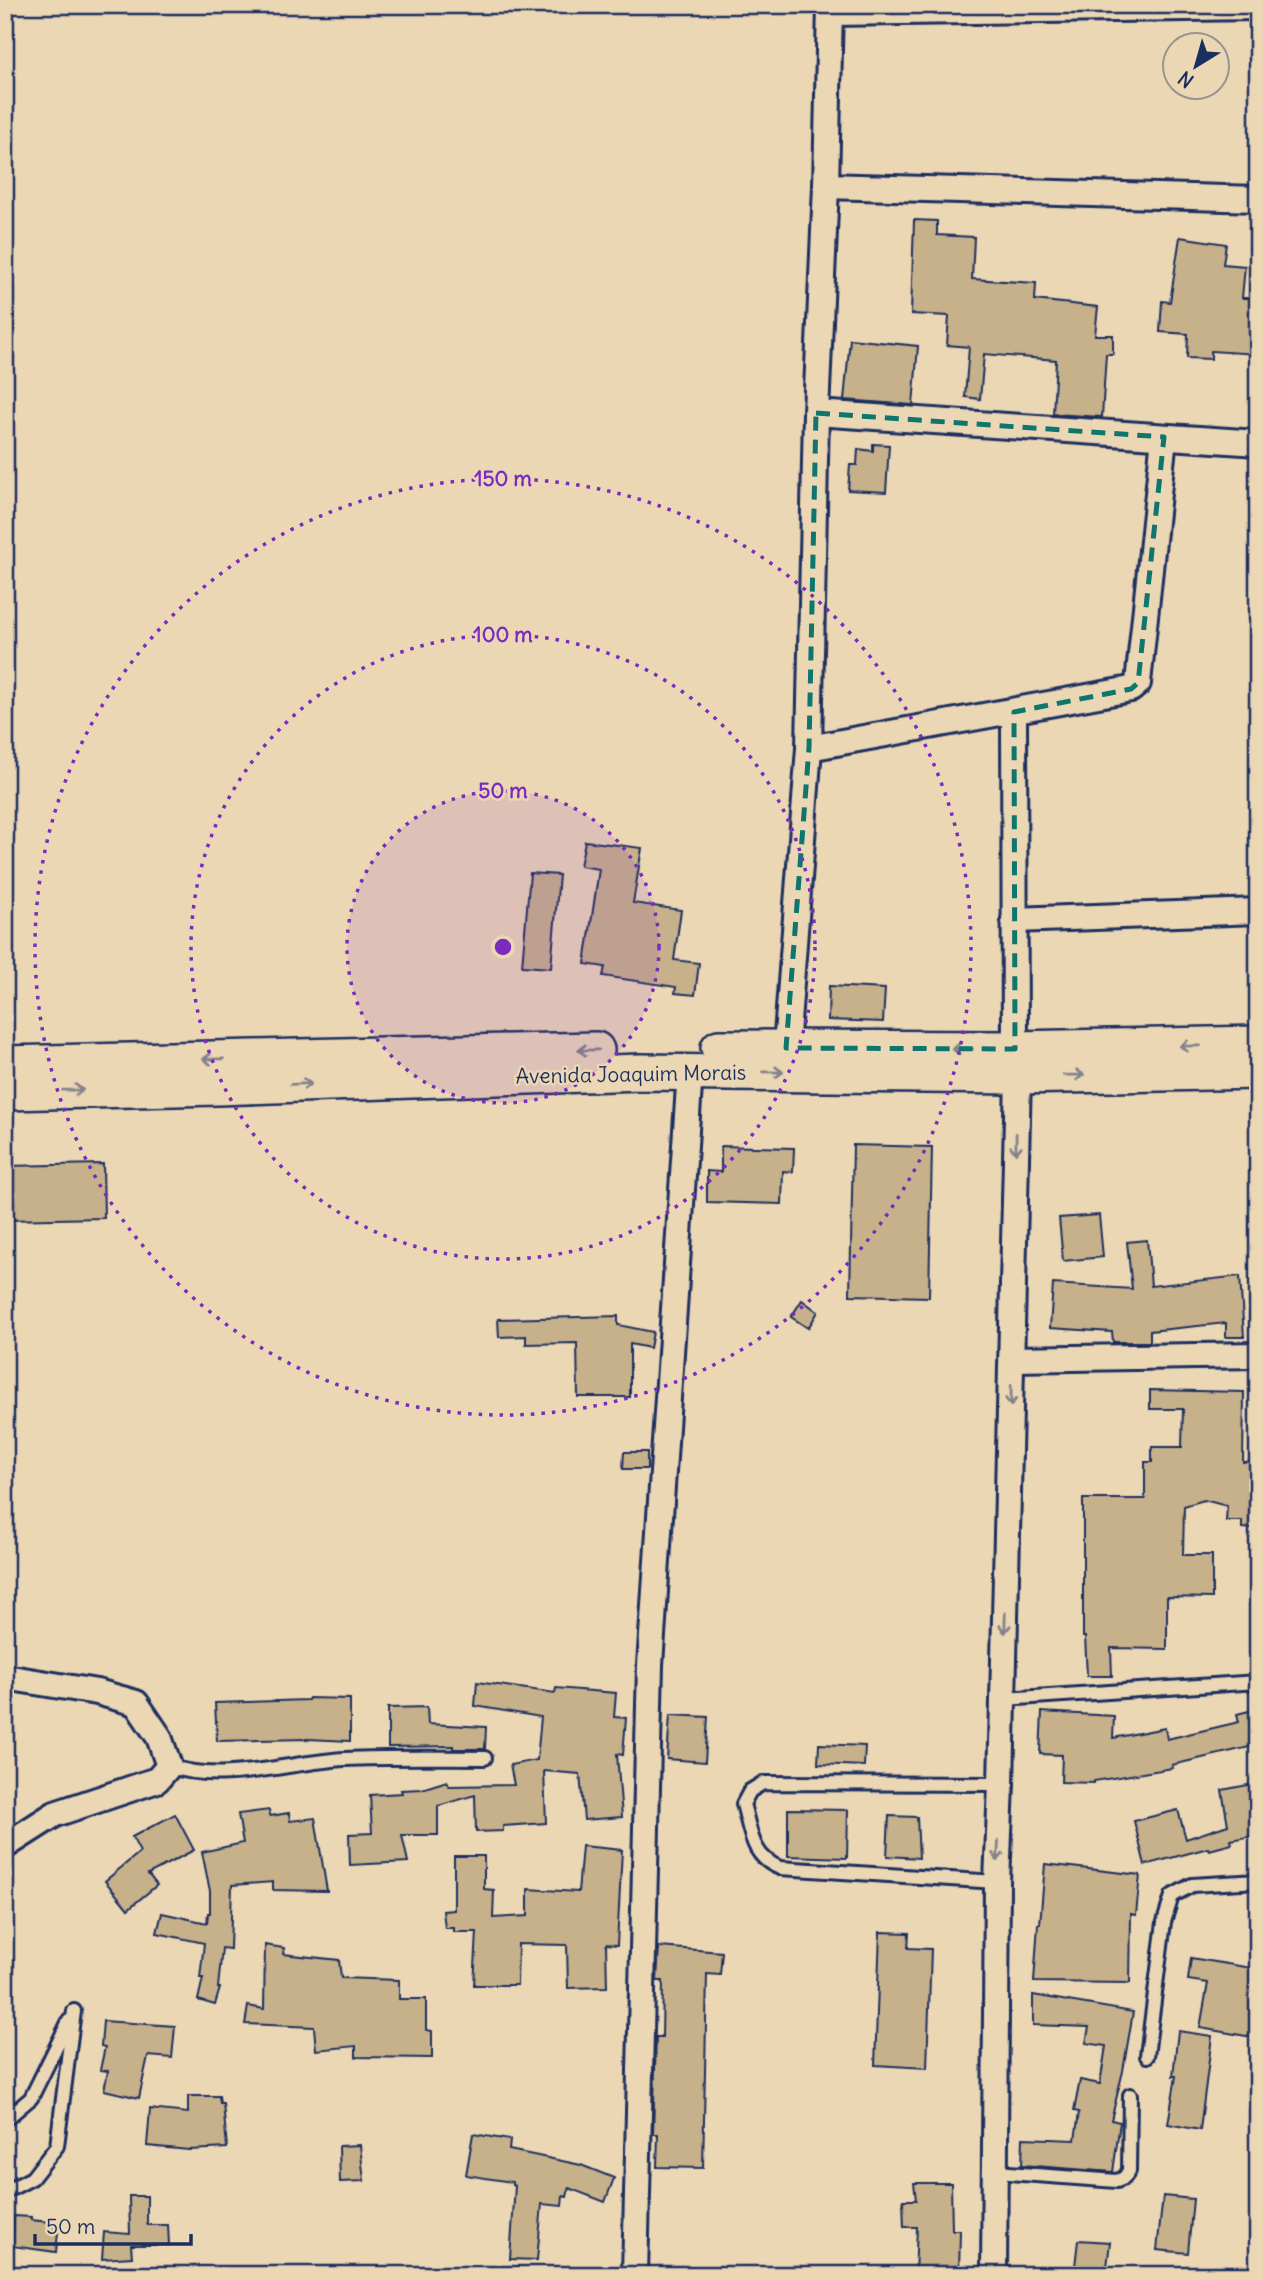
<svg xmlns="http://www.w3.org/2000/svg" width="1263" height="2280" viewBox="0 0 1263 2280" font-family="Delius,sans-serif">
<rect width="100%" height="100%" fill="#ecd7b5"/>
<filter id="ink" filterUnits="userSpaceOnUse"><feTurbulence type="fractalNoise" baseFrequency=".0143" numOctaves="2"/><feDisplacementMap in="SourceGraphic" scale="14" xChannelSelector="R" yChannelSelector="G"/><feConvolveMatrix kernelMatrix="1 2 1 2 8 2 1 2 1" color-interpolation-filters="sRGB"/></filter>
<g filter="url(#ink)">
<!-- building -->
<g fill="#c7b18a" stroke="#1b2f5e" stroke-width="2">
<path d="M 914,220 L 937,221 L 937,235 L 974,237 L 972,279 L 1036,283 L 1035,300 L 1098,307 L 1095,335 L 1113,335 L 1113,354 L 1106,354 L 1102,417 L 1053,414 L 1056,360 L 984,354 L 980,399 L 965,397 L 969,347 L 947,345 L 949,316 L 911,314 Z"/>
<path d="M 1180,237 L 1226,244 L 1223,264 L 1245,266 L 1242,298 L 1258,298 L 1258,354 L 1211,351 L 1211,359 L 1187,358 L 1188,334 L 1160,332 L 1162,301 L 1170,302 Z"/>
<path d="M 850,339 L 918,346 L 913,405 L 844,400 Z"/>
<path d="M 873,444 L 889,445 L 886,492 L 848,490 L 850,465 L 857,465 L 858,449 L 873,451 Z"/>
<path d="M 585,841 L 642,848 L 633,903 L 681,910 L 674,960 L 699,963 L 695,995 L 675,993 L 676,987 L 603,976 L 605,967 L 585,964 L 599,869 L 580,866 Z"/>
<path d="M 530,873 L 559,875 L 551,968 L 522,966 Z"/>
<path d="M 829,986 L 885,989 L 883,1022 L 828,1020 Z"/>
<path d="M 853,1145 L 932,1147 L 929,1297 L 850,1295 Z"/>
<path d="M 721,1146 L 794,1148 L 793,1172 L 783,1171 L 782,1204 L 707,1202 L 707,1171 L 721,1172 Z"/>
<path d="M 103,1164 L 104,1218 L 5,1220 L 5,1166 Z"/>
<path d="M 1099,1215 L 1103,1257 L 1063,1261 L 1059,1218 Z"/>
<path d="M 1147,1240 L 1151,1286 L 1240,1276 L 1244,1337 L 1226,1337 L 1226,1323 L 1150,1331 L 1150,1342 L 1113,1342 L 1112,1332 L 1050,1328 L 1053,1284 L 1132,1289 L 1127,1242 Z"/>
<path d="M 802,1300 L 818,1312 L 808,1328 L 791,1317 Z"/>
<path d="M 618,1316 L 618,1325 L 653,1332 L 650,1348 L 630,1344 L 630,1397 L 578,1397 L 577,1343 L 526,1344 L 526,1336 L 499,1337 L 498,1319 Z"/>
<path d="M 1150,1390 L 1244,1392 L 1243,1462 L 1258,1461 L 1258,1529 L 1242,1528 L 1242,1521 L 1226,1521 L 1227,1506 L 1204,1500 L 1184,1506 L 1183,1555 L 1212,1555 L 1212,1598 L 1167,1597 L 1167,1649 L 1111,1648 L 1112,1676 L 1087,1676 L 1085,1637 L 1083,1637 L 1083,1499 L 1145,1499 L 1145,1462 L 1152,1462 L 1152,1447 L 1182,1447 L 1183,1409 L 1150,1409 Z"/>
<path d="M 624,1452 L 647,1452 L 647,1469 L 623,1469 Z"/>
<path d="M 477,1682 L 555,1693 L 556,1688 L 616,1693 L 614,1717 L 626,1718 L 623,1755 L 617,1754 L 622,1817 L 584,1820 L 580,1774 L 544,1771 L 546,1823 L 503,1826 L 503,1831 L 476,1832 L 475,1795 L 438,1806 L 438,1835 L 402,1835 L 408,1862 L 350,1865 L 349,1834 L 372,1833 L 370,1795 L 402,1793 L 401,1790 L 422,1789 L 447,1781 L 449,1786 L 514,1785 L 510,1765 L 537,1760 L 541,1717 L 475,1706 Z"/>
<path d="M 309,1698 L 350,1699 L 350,1741 L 308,1739 L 217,1741 L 215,1703 L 308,1700 Z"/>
<path d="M 427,1707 L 428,1724 L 486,1727 L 485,1749 L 453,1749 L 453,1746 L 388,1747 L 388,1708 Z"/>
<path d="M 1253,1710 L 1254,1715 L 1258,1714 L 1258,1745 L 1172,1765 L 1173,1768 L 1094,1781 L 1094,1783 L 1061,1782 L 1062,1755 L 1040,1754 L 1042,1712 L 1114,1716 L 1113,1738 L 1165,1728 L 1167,1739 L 1239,1722 L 1237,1714 Z"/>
<path d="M 670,1715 L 708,1717 L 705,1762 L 667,1759 Z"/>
<path d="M 819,1744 L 865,1746 L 864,1766 L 818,1764 Z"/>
<path d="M 1258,1783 L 1258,1835 L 1231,1840 L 1232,1844 L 1209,1850 L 1208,1848 L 1145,1865 L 1134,1821 L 1178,1810 L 1186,1839 L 1228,1825 L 1222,1790 Z"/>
<path d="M 788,1809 L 848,1810 L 847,1858 L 788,1856 Z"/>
<path d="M 269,1810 L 270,1816 L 289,1813 L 290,1821 L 315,1818 L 327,1891 L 273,1890 L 273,1882 L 232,1885 L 230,1949 L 222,1948 L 218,1988 L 220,1988 L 215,2005 L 198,2000 L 203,1978 L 200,1978 L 204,1943 L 157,1933 L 162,1913 L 207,1923 L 208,1913 L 210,1913 L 210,1891 L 202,1852 L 243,1843 L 238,1814 Z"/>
<path d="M 175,1814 L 194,1850 L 148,1874 L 157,1885 L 128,1909 L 105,1881 L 140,1852 L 132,1837 Z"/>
<path d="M 889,1816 L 917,1817 L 919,1858 L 887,1856 Z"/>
<path d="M 582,1846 L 622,1850 L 617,1945 L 606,1944 L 607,1987 L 568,1988 L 567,1945 L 518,1944 L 517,1985 L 474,1985 L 477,1932 L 454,1932 L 454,1928 L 445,1928 L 443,1911 L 454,1910 L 454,1856 L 484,1856 L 484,1889 L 494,1890 L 493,1918 L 528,1916 L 528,1889 L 578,1892 Z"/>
<path d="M 1045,1864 L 1140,1875 L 1136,1915 L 1131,1914 L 1130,1983 L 1034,1982 L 1038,1924 L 1040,1924 Z"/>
<path d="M 880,1932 L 909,1933 L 908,1948 L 931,1949 L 927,2068 L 875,2065 Z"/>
<path d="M 265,1945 L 284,1948 L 283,1954 L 339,1960 L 341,1978 L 399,1980 L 399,1999 L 426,1999 L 426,2030 L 432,2031 L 432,2058 L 356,2057 L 356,2046 L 316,2050 L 314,2027 L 245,2024 L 248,2006 L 264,2009 Z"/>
<path d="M 659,1947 L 722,1952 L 720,1975 L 707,1974 L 703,2168 L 657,2167 L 658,2134 L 653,2134 L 656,2037 L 662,2037 L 663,1981 L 657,1981 Z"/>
<path d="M 1191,1958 L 1258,1969 L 1258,2038 L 1200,2028 L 1208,1983 L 1188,1980 Z"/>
<path d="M 1033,1995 L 1133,2012 L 1123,2071 L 1111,2120 L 1120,2122 L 1113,2172 L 1022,2165 L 1023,2138 L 1075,2140 L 1079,2112 L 1074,2111 L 1080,2080 L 1100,2084 L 1106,2046 L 1086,2043 L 1089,2027 L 1033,2025 Z"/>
<path d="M 103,2021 L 175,2026 L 172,2058 L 148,2056 L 139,2098 L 104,2090 L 108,2071 L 100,2070 L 105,2047 L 101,2046 Z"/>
<path d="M 1178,2031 L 1212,2036 L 1200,2130 L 1168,2124 L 1176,2076 L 1173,2076 Z"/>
<path d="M 188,2096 L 219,2096 L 220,2103 L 223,2103 L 227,2148 L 189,2150 L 147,2146 L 150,2109 L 188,2113 Z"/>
<path d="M 473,2134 L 510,2140 L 509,2150 L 581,2165 L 614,2178 L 605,2202 L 569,2188 L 567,2197 L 563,2196 L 562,2206 L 542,2204 L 537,2260 L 510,2259 L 515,2186 L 512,2185 L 512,2182 L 466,2175 Z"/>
<path d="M 360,2145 L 364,2181 L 340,2182 L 339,2146 Z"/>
<path d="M 914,2183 L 951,2183 L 952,2230 L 960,2230 L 959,2275 L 915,2275 L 917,2227 L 904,2227 L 903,2200 L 916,2200 Z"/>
<path d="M 129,2196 L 147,2196 L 147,2225 L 168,2225 L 169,2245 L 131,2245 L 132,2257 L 102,2259 L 104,2232 L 130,2234 Z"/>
<path d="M 1163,2196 L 1193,2199 L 1188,2253 L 1157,2250 Z"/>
<path d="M 14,2216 L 31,2217 L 31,2220 L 59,2223 L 56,2252 L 12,2246 Z"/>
<path d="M 1078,2240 L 1110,2242 L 1106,2275 L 1074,2275 Z"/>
</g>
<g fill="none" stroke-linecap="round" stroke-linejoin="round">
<!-- lane casing -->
<g stroke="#1b2f5e" stroke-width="18">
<g id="lane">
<path d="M 1004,1699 L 1258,1682"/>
<path d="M 169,1766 C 222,1785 289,1762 345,1759 C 391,1757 438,1758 485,1758"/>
<path d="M 997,1882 L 780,1868 C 751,1857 751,1831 743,1804 L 750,1791 L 763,1783 L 1001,1784"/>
<path d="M 1147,2056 L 1164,1922 L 1172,1896 L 1192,1885 L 1258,1881"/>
<path d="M 5,2120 L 31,2098 L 69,2021"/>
<path d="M 996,2172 L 1117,2181 L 1124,2178 L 1129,2171 L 1130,2095"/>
<path d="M 5,2192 L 32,2178 L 57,2146 L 74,2011"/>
</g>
</g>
<!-- street casing -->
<g stroke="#1b2f5e" stroke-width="30">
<g id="street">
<path d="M 831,13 L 1258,7"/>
<path d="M 826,186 L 1258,199"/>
<path d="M 816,413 L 1258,443"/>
<path d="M 809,748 L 1131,689 L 1138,683 L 1164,437"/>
<path d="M 1014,920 L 1258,911"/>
<path d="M 786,1048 L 809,748 L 816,413 L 826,186 L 830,5"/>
<path d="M 1012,1359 L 1258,1355"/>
<path d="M 5,1677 L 97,1692 L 136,1703 L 159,1737 L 169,1766 L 157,1780 L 55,1814 L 5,1846"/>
<path d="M 635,2275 L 650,1665 L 690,1071"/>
<path d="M 994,2275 L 997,1882 L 1001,1784 L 1018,1076 L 1015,1049 L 1014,712"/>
</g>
</g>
<!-- secondary casing -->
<g stroke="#1b2f5e" stroke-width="40">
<g id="secondary">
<path d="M 719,1048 L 1015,1049 L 1258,1044"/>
<path d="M 5,1064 L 596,1050"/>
<path d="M 5,1092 L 218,1087 L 640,1072 L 1018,1076 L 1258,1071"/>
</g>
</g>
<!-- lane -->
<use href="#lane" stroke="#ecd7b5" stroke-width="12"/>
<!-- street -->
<use href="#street" stroke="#ecd7b5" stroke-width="24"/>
<!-- secondary -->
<use href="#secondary" stroke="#ecd7b5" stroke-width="35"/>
</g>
<!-- one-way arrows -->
<defs><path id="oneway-shaft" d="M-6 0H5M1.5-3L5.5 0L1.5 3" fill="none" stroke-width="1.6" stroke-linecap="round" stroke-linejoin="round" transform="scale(1.75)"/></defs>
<g stroke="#84838a">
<use href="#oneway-shaft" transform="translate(1190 1046) rotate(179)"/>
<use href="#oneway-shaft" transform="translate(962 1049) rotate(-180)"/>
<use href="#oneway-shaft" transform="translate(588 1050) rotate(179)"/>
<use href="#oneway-shaft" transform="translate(213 1059) rotate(179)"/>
<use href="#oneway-shaft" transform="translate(773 1072) rotate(1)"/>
<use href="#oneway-shaft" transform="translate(1074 1075) rotate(-1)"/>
<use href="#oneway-shaft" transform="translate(301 1084) rotate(-2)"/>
<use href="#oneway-shaft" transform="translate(73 1090) rotate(-1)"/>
<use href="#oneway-shaft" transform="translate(1016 1144) rotate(91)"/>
<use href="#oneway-shaft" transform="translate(1011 1396) rotate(91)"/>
<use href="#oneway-shaft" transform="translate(1005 1623) rotate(91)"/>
<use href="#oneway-shaft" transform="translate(998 1851) rotate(93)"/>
</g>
</g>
<!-- marked area -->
<path fill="none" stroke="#0f766e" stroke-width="5" stroke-dasharray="14 9" stroke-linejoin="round" d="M 816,413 L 1164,437 L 1138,683 L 1131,689 L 1014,712 L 1015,1049 L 786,1048 L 809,748 Z"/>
<!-- distance rings -->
<circle cx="503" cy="947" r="156" fill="#7b2cbf" fill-opacity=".12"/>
<g fill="none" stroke="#7b2cbf" stroke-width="3.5" stroke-dasharray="3.5 7">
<circle cx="503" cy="947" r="156"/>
<circle cx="503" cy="947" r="312"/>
<circle cx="503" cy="947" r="468"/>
</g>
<g text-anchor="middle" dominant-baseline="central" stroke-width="5" stroke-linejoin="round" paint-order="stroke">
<!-- street labels -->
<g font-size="21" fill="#1b2f5e" stroke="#ecd7b5">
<text transform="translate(631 1074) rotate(-1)">Avenida Joaquim Morais</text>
</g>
</g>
<circle cx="503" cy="947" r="10" fill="#7b2cbf" stroke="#ecd7b5" stroke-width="3.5"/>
<g font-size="21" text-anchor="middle" font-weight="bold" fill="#7b2cbf" stroke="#ecd7b5" stroke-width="5" stroke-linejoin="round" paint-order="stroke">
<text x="503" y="486">150 m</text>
<text x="503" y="642">100 m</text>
<text x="503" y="798">50 m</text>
</g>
<!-- margin -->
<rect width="1263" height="2280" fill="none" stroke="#ecd7b5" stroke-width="28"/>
<rect x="14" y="14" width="1235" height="2252" fill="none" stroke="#1b2f5e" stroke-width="2.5" filter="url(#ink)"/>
<!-- north arrow -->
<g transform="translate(1196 66) rotate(217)"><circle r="33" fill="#ecd7b5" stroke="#989492" stroke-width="2"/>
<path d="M0-5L12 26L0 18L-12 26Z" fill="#1b2f5e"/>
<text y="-10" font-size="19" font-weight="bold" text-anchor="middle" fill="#1b2f5e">N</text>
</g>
<!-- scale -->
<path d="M35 2234v10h156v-10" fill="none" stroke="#1b2f5e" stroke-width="3.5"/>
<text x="46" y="2234" font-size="21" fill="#1b2f5e" stroke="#ecd7b5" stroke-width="5" paint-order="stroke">50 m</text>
</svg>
